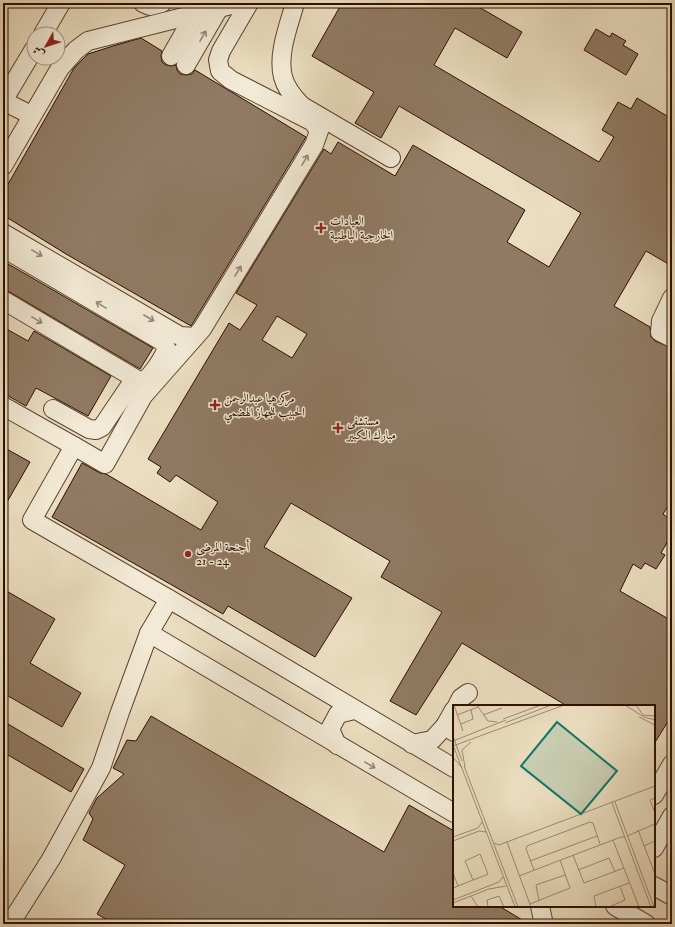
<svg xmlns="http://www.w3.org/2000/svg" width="675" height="927" viewBox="0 0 675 927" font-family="'IM FELL Double Pica',Amiri,serif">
<rect width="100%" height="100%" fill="#ebdec0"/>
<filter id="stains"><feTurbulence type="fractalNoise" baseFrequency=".005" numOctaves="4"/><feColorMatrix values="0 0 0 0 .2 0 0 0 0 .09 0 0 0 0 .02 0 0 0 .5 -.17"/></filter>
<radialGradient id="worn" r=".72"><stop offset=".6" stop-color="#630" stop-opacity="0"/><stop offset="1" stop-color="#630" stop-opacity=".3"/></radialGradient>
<!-- building -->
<g fill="#907a64" stroke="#2d0e00" fill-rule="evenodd">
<path d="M 342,3 L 472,3 L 522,32 L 507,58 L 455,28 L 434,65 L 599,162 L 614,137 L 602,130 L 618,102 L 631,109 L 637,98 L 672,119 L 672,266 L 646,251 L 614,306 L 650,327 L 651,337 L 655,341 L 672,348 L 672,500 L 663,514 L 672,521 L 672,534 L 661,553 L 665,555 L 656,569 L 645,563 L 641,569 L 633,564 L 620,591 L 672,621 L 672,715 L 654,744 L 654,706 L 567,706 L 462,643 L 416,715 L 390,701 L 442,612 L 381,577 L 390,561 L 291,503 L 264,547 L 352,598 L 315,657 L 228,606 L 223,614 L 52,517 L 82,463 L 100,473 L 106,474 L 201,530 L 218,502 L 176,475 L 170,482 L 157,473 L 161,467 L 148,459 L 229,323 L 240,330 L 257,305 L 236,293 L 324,149 L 331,154 L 338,142 L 395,176 L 413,145 L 525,210 L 507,242 L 549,267 L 581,213 L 399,106 L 381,138 L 355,123 L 374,92 L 312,56 ZM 277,316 L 307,334 L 292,358 L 262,340 Z"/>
<path d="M 596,29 L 610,37 L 612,33 L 626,41 L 623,45 L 638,54 L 626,75 L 584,50 Z"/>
<path d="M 141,38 L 162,51 L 161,56 L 162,62 L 166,65 L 171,66 L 176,65 L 177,70 L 180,74 L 186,75 L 192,74 L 195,70 L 306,137 L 191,326 L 66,254 L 3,215 L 3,193 L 74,68 L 88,54 L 113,46 Z"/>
<path d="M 3,261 L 153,348 L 140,369 L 8,291 L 3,290 Z"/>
<path d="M 3,327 L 28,341 L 34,331 L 111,376 L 88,416 L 36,388 L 26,406 L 3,393 Z"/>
<path d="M 3,447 L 30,462 L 3,509 Z"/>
<path d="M 3,589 L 55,619 L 30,663 L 81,693 L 62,727 L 3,693 Z"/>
<path d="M 151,716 L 384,852 L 409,805 L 454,831 L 454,906 L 499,906 L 529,924 L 114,924 L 97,914 L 125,865 L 83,840 L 93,819 L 89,813 L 97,798 L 124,774 L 113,768 L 127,740 L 136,741 Z"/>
<path d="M 3,721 L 84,769 L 71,792 L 3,752 Z"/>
</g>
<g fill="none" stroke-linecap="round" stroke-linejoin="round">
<!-- minor casing -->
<g stroke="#5c4230" stroke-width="20">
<g id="minor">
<path d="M 143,3 L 150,6 L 162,3"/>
<path d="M 295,3 C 289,25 277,54 283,77 C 286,89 294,98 302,106 L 391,158"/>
<path d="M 43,34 L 61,3"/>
<path d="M 171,56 L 195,14"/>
<path d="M 186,65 L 219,8"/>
<path d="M 3,101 L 34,49"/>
<path d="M 3,101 L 25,112 L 31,116"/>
<path d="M 3,166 L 60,68 L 76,50 L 88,41 L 239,3"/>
<path d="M 3,233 L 180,336 L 195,337 L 202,329 L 314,145 L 319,131 L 313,122 L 231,80 L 220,71 L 218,60 L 221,51 L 249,3"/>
<path d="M 3,250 L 10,252 L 163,342 L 166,347 C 166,355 151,377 143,381 C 139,384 133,384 129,387 L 102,427 L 96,430 L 89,429 L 53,409"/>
<path d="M 672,298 L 661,321 L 660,332 L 672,338"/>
<path d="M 3,300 L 141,382"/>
<path d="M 195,337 L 143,396 L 105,464 L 74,446 L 32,520 L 169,599 L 454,768"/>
<path d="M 3,406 L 74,446"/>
<path d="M 149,633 L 454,813"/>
<path d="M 457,706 L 461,698 L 468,693"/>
<path d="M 445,726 L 454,710"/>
<path d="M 412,744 L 432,740 L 445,726 L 454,732"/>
<path d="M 337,745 L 330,729 L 338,714 L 354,710"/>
<path d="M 654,795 L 672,764"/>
<path d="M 654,848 L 672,816"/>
<path d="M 654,886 L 672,896"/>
<path d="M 540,906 L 543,920"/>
<path d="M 615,906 L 646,924"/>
<path d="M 10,924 L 51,859 L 101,768 L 120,712 L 149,633 L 169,599"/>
</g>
</g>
<!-- minor -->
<use href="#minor" stroke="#f2ead6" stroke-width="18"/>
</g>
<!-- one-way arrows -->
<defs><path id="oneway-shaft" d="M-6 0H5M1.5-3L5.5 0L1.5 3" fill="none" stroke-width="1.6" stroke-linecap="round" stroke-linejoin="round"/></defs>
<g stroke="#998776">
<use href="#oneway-shaft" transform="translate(203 36) rotate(-60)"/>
<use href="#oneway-shaft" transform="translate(305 160) rotate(-59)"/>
<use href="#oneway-shaft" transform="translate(37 253) rotate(31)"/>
<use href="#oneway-shaft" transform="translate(238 271) rotate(-59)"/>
<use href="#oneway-shaft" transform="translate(101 305) rotate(-149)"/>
<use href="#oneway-shaft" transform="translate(149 318) rotate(30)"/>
<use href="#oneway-shaft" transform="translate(37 320) rotate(31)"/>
<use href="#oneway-shaft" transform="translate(370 765) rotate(30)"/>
</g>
<!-- markers -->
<g fill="#8f2418" stroke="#f2ead6" stroke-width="1.5">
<path d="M319 222h4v4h4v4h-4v4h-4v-4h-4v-4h4z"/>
<path d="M213 399h4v4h4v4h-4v4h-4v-4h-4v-4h4z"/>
<path d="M336 422h4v4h4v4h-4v4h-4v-4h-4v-4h4z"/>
<circle cx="188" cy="554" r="4"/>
</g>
<g text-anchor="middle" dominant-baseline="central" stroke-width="3" stroke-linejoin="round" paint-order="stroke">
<!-- poi labels -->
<g font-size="12" fill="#2d0e00" stroke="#f2ead6" text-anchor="start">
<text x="330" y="221">العيادات<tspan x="330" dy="14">الخارجية الباطنية</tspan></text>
<text x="224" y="398">مركز هيا عبدالرحمن<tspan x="224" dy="14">الحبيب للجهاز الهضمي</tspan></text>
<text x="347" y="421">مستشفى<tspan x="347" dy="14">مبارك الكبير</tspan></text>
<text x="196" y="547">أجنحة المرضى<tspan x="196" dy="14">21 - 24</tspan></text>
</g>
</g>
<!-- overview -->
<g transform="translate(453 705)">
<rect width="202" height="202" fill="#ebdec0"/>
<path fill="none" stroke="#9f8b73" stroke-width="1" d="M 1,0 L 10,26M 24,0 L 35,16 L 44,17M 172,0 L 191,12 L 202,15M 183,0 L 190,10 L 202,11M 4,10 L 25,2M 30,10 L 49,3M 186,12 L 202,20M 50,14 L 88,0M 52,18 L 98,0M 8,19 L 20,14 L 18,5M 0,31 L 9,56M 0,36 L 53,15M 0,40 L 62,202M 0,41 L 111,0M 0,52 L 9,63M 11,61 L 65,202M 12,62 L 9,45 L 18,37M 202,93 L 197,95 L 202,108M 162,97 L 201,202M 159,98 L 198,202M 185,125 L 202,169M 174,131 L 202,119M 0,132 L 25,123 L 29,117M 160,135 L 186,202M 0,136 L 26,126 L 33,127M 54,137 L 78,202M 41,138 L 46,140 L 202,81M 191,141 L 202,136M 120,150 L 131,178 L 171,163M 77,156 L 144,131M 81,165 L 73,144 L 74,141 L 137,117 L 140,118 L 147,139M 125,165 L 156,153 L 162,167M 0,168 L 5,181M 66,171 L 168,132 L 172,132M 0,183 L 20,175 L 33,170 L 35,169 L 27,149 L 12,156 L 20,175M 18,191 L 25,202M 0,195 L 46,177 L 50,172M 86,196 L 83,180 L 112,170M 0,198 L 36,184 L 53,181M 77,199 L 117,183 L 107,155M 35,202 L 34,195 L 46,191 L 51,202M 143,202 L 141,191 L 176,178M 156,202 L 172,195 L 167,181"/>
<path fill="#0f766e" fill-opacity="0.15" stroke="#0f766e" stroke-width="2" d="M 104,17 L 164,66 L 128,109 L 68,61 Z"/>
<rect width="202" height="202" fill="none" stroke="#2d0e00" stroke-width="2"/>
</g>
<!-- margin -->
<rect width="675" height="927" fill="none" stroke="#ebdec0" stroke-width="16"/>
<rect x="4" y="4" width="667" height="919" fill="none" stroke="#2d0e00" stroke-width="2"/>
<rect x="8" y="8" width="659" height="911" fill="none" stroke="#2d0e00"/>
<!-- north arrow -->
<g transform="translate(46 46) rotate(231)"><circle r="19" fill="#f2ead6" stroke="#a39280"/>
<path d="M0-3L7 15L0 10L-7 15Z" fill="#8f2418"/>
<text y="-6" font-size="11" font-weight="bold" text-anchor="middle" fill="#2d0e00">ش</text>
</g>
<rect width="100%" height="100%" filter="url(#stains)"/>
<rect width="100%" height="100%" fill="url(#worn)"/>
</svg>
